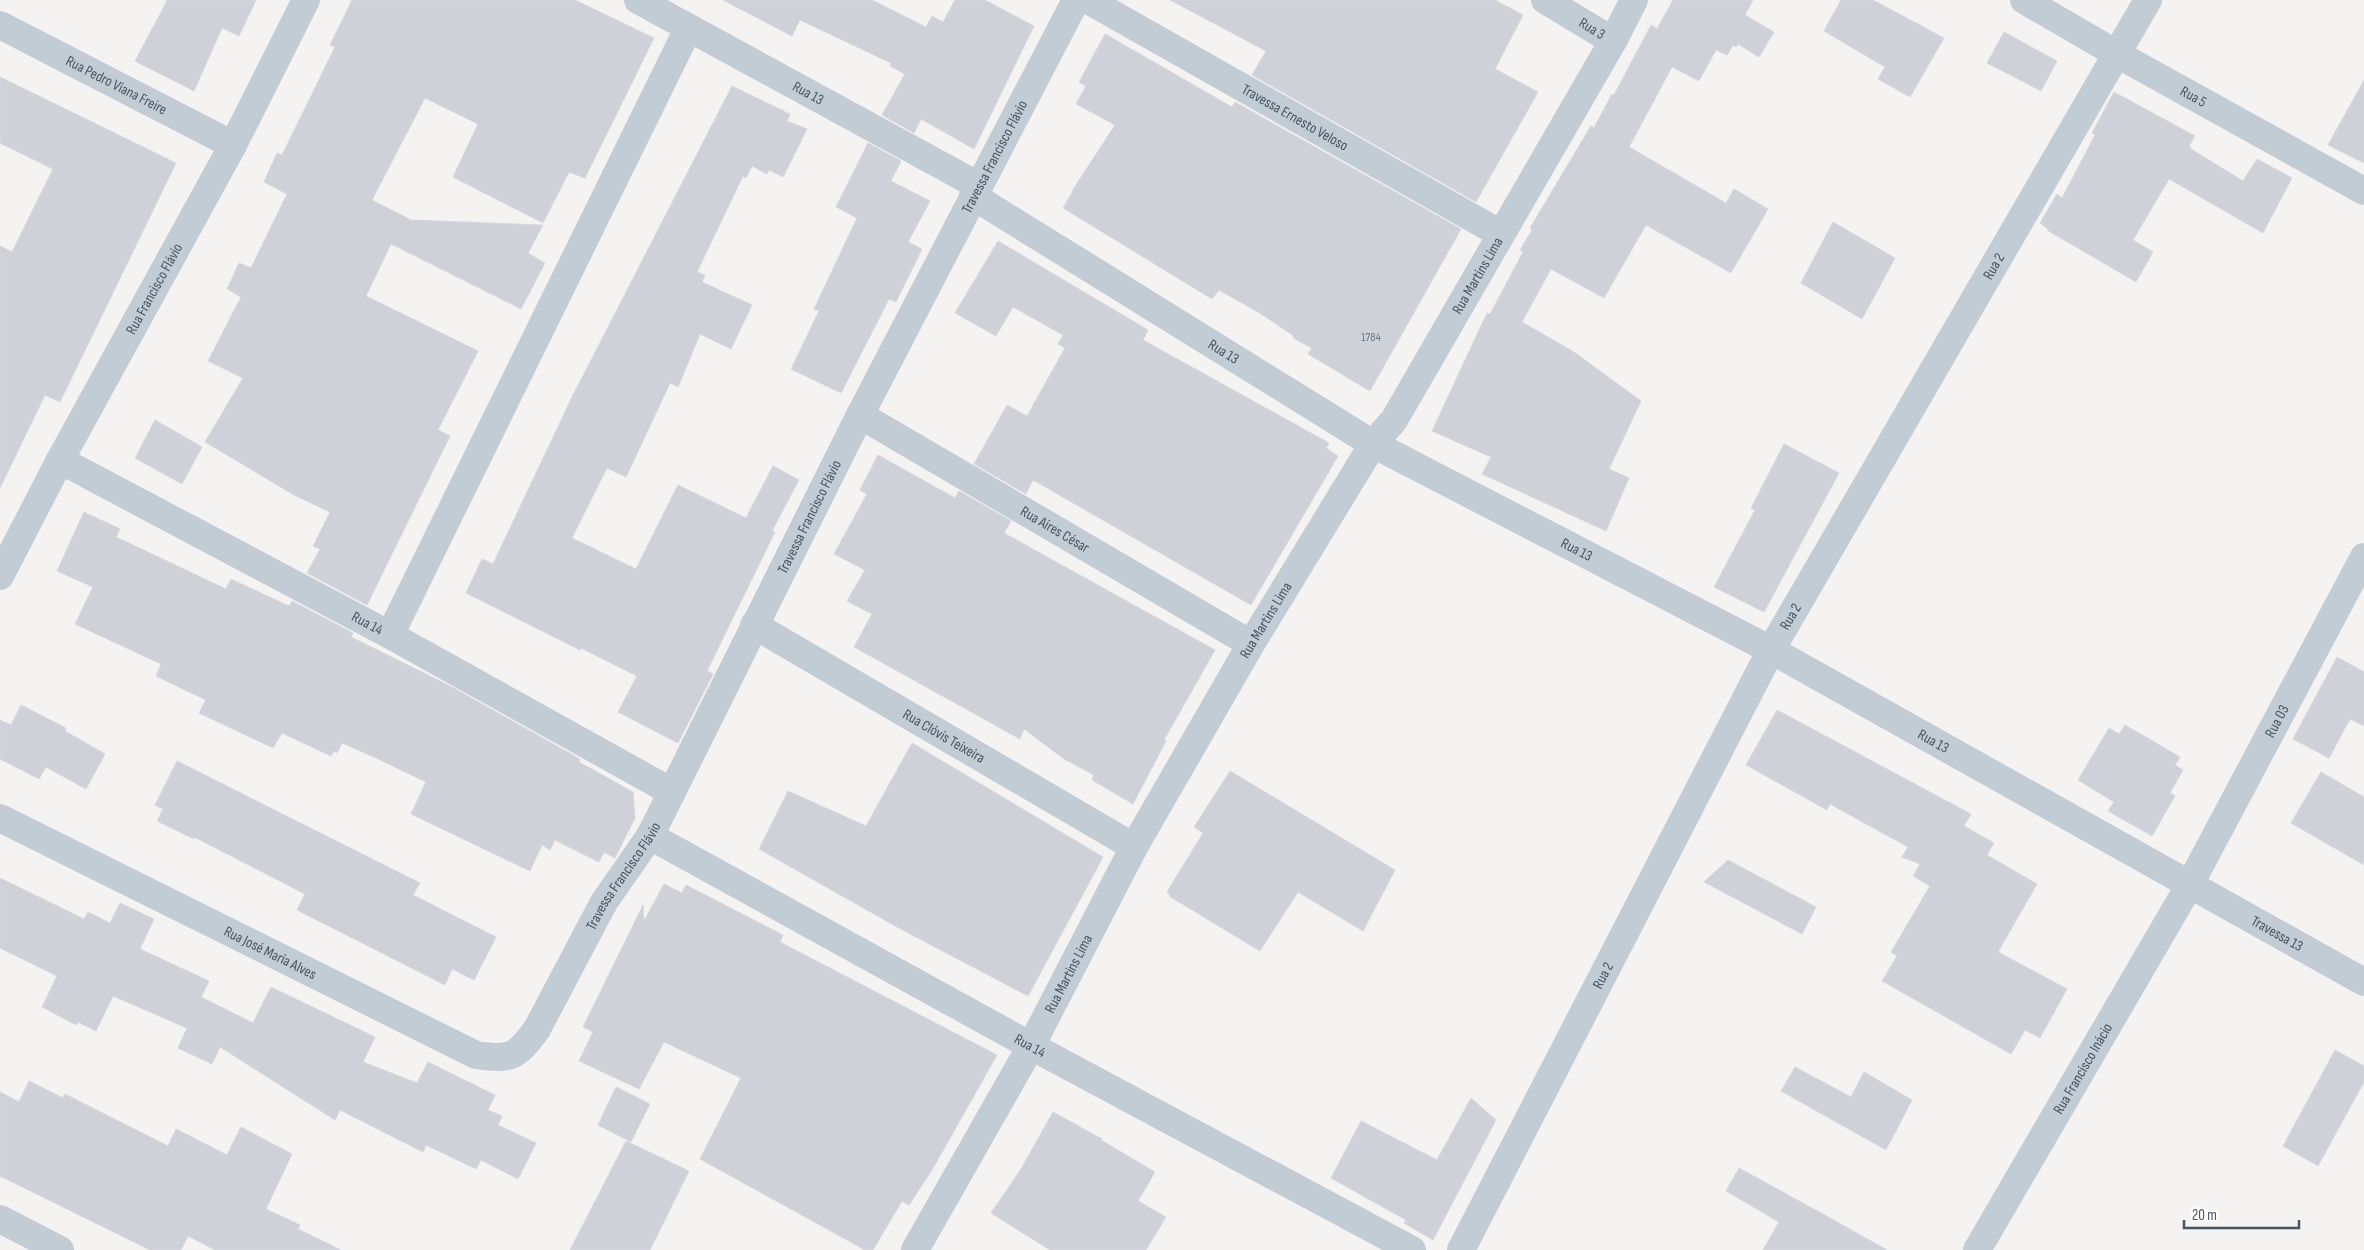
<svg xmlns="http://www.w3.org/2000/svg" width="2364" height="1250" viewBox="0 0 2364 1250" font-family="'Sofia Sans Condensed',sans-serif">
<rect width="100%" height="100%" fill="#f5f2f2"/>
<!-- building -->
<g fill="#ced1d8" stroke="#d6d8de">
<path d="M 165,0 L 256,0 L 239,36 L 222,28 L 194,91 L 135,61 L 167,1 Z"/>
<path d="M 352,0 L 575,0 L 654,38 L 585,178 L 569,172 L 543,223 L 453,177 L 478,124 L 425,98 L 372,200 L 411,220 L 543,225 L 528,253 L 545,263 L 521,309 L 391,244 L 366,296 L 478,351 L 438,430 L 450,436 L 367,605 L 307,573 L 320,549 L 313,546 L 330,512 L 294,495 L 205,442 L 243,378 L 208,361 L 241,297 L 227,289 L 239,263 L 251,268 L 287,194 L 264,182 L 277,153 L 282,155 L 335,47 L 330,45 Z"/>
<path d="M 723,0 L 872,0 L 926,27 L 932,16 L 943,22 L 955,0 L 985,0 L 1034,26 L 974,149 L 921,119 L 914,133 L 882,115 L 905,74 L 890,66 L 891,63 L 800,20 L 792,36 Z"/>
<path d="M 1170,0 L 1495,0 L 1523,15 L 1495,69 L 1538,92 L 1476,202 L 1252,75 L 1266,51 Z"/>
<path d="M 1673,0 L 1753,0 L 1745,15 L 1774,32 L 1759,57 L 1738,44 L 1736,47 L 1733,45 L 1727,55 L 1716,50 L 1699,81 L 1672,67 L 1629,147 L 1726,203 L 1734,189 L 1768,209 L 1731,273 L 1646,225 L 1604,298 L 1551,269 L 1522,322 L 1574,352 L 1641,401 L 1609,469 L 1629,478 L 1606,531 L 1482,474 L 1491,457 L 1432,431 L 1487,313 L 1490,314 L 1523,252 L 1520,250 L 1532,230 L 1530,228 L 1591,126 L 1594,128 L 1612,94 L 1614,95 L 1651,25 L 1657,29 Z"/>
<path d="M 1841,0 L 1873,0 L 1944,38 L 1910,97 L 1878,79 L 1885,67 L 1824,31 Z"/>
<path d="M 2004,32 L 2057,61 L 2041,91 L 1987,63 Z"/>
<path d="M 1105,34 L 1232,107 L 1235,102 L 1461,229 L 1370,391 L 1308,354 L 1312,348 L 1293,338 L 1294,336 L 1258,312 L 1219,290 L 1212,299 L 1063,208 L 1073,191 L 1072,191 L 1115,125 L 1076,104 L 1086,86 L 1079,82 Z"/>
<path d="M 0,77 L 176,163 L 60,402 L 45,395 L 0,488 L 0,246 L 12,252 L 53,169 L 0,143 Z"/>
<path d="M 2364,80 L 2364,163 L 2328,145 Z"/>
<path d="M 732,86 L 790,114 L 787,121 L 807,129 L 783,177 L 769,170 L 767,174 L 752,166 L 746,178 L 743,176 L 697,272 L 705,275 L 702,282 L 752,305 L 731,349 L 700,334 L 678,387 L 670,383 L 626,477 L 607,468 L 572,538 L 636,569 L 678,485 L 746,518 L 773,466 L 799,480 L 772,531 L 775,532 L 707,671 L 713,674 L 678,743 L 618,712 L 637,676 L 581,648 L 580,650 L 466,593 L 482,559 L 493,564 L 572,397 Z"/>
<path d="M 2114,92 L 2195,136 L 2189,146 L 2191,149 L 2243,181 L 2257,159 L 2292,178 L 2263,233 L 2169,179 L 2133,240 L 2153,252 L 2136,282 L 2047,230 L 2048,229 L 2040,223 L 2057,194 L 2062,198 L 2095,135 L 2092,133 Z"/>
<path d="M 868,143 L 901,161 L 891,181 L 930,201 L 908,242 L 922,249 L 896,302 L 889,299 L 841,393 L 791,369 L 819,311 L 814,309 L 857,218 L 836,207 Z"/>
<path d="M 1833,222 L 1895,258 L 1862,319 L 1801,283 Z"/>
<path d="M 998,241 L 1148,330 L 1143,340 L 1329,443 L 1326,448 L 1338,456 L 1251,605 L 1033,480 L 1026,494 L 974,464 L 1007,405 L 1027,416 L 1065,348 L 1058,344 L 1063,335 L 1013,307 L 996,336 L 955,313 Z"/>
<path d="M 155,420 L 202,447 L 182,484 L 135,458 Z"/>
<path d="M 1784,444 L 1839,473 L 1764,612 L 1714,587 L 1755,510 L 1751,508 Z"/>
<path d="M 878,455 L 955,498 L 959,491 L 1011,521 L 1004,533 L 1215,650 L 1164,740 L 1166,741 L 1133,804 L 1092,780 L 1094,775 L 1064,759 L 1024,729 L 1020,739 L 854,647 L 872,614 L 847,601 L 865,570 L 834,554 L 867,494 L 860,490 Z"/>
<path d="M 84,512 L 120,529 L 116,537 L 226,589 L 231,579 L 289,606 L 292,601 L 353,633 L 351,637 L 452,687 L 580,759 L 579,762 L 633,792 L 635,818 L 615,858 L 604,852 L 599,862 L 555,840 L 550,850 L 542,845 L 530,871 L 411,814 L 426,782 L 374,757 L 342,743 L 337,753 L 334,751 L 331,756 L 282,733 L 273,748 L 199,713 L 206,700 L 156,676 L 161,664 L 75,624 L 93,587 L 57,571 Z"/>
<path d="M 2337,657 L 2364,672 L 2364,726 L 2350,719 L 2329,758 L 2293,739 Z"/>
<path d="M 21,705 L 66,728 L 65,731 L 105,754 L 86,789 L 46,767 L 39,779 L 0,759 L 0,720 L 11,725 Z"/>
<path d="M 1777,710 L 1971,814 L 1964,826 L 1994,843 L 1987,855 L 2037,884 L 1998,952 L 2067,989 L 2040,1038 L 2025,1030 L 2011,1054 L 1882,981 L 1897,956 L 1891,952 L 1930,886 L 1913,876 L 1920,864 L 1902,857 L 1908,847 L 1830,804 L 1827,810 L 1746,765 Z"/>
<path d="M 2125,725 L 2180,757 L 2175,765 L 2183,770 L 2170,793 L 2175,796 L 2152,836 L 2108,811 L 2114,802 L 2078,780 L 2109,728 L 2119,734 Z"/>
<path d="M 912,743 L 1103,857 L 1028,996 L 897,927 L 759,849 L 788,791 L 866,826 Z"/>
<path d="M 177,761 L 420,883 L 413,895 L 496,937 L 474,980 L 452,969 L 445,985 L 297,910 L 305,894 L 194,837 L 194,839 L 157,821 L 163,809 L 155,805 Z"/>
<path d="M 1230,771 L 1395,870 L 1363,931 L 1298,892 L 1260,951 L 1169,896 L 1170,894 L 1167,892 L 1203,833 L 1194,827 Z"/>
<path d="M 2321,772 L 2364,797 L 2364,865 L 2291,823 Z"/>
<path d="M 1728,860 L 1816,907 L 1802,934 L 1704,882 Z"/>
<path d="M 0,878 L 84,919 L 88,912 L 110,923 L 120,903 L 154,919 L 140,949 L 209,981 L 201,997 L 253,1023 L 271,987 L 375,1037 L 363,1062 L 417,1083 L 428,1062 L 495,1095 L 488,1110 L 502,1116 L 498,1125 L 536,1143 L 518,1179 L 481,1160 L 476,1169 L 426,1145 L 423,1152 L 340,1110 L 335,1120 L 220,1047 L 212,1064 L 178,1048 L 187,1028 L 113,996 L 96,1031 L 78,1022 L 76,1025 L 42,1007 L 57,976 L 0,948 Z"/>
<path d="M 664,884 L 682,893 L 686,885 L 783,935 L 780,942 L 997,1055 L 932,1170 L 909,1205 L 902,1201 L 873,1250 L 865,1250 L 700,1159 L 741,1078 L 664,1042 L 639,1089 L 579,1061 L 593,1032 L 583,1027 L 643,905 L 644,921 Z"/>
<path d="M 2335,1050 L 2364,1066 L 2364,1082 L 2318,1166 L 2283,1146 Z"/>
<path d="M 1795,1067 L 1851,1097 L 1864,1072 L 1912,1100 L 1886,1150 L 1781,1091 Z"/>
<path d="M 29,1081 L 63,1098 L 65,1094 L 168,1146 L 176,1129 L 227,1155 L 241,1127 L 292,1154 L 266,1209 L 300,1225 L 298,1229 L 341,1250 L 215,1250 L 188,1236 L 181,1250 L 150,1250 L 0,1176 L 0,1092 L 19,1102 Z"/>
<path d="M 616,1087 L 650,1104 L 631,1142 L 598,1125 Z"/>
<path d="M 1471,1098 L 1496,1120 L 1433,1240 L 1404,1223 L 1406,1220 L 1331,1178 L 1361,1121 L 1437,1160 Z"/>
<path d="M 1053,1112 L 1102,1139 L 1101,1140 L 1155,1172 L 1138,1201 L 1166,1217 L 1146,1250 L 1050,1250 L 991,1213 L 1021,1169 Z"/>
<path d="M 626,1141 L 689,1171 L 650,1250 L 570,1250 Z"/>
<path d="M 1739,1168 L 1832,1219 L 1887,1250 L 1763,1250 L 1779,1222 L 1726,1191 Z"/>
</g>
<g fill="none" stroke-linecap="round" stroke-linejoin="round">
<!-- minor -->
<g stroke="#c2ccd5" stroke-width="28">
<path id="s1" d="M 638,0 L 979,186"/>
<path id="s2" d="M 1088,0 L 1501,234"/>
<path id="s3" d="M 1545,0 L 1613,41"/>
<path id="s4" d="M 2024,0 L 2117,54 L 2364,191"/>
<path id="s5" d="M 0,25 L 233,145"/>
<path id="s6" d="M 973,196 L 1373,444 L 1771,650 L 2364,982"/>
<path id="s7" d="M 860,415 L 1251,644"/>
<path id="s8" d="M 60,460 L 390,635 L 672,792"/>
<path id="s9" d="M 0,576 L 60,460 L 233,145 L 306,0"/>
<path id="s10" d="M 754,625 L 1134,847"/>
<path d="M 390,635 L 688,29"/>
<path id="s11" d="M 0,818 L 476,1055 C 510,1060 516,1058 537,1029 L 604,902 L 650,836 L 860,415 L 1076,0"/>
<path id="s12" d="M 650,836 L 1031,1046 L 1412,1250"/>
<path d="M 0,1219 L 60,1250"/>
<path id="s13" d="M 915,1250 L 1031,1046 L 1134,847 L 1251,644 L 1373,444 L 1394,420 L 1613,41 L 1634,0"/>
<path id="s14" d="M 1461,1250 L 1771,650 L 2148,0"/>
<path id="s15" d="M 1977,1250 L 2189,886 L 2364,557"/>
</g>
</g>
<g text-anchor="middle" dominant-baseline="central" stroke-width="4" stroke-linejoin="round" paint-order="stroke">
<!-- number labels -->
<g font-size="12" fill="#697480">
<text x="1371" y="337">1784</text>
</g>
<!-- street labels -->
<g font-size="15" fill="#475563" stroke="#fff">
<text stroke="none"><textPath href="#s3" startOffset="55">Rua 3</textPath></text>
<text stroke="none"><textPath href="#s5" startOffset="131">Rua Pedro Viana Freire</textPath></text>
<text stroke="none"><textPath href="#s1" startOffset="194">Rua 13</textPath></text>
<text stroke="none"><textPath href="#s4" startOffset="195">Rua 5</textPath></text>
<text stroke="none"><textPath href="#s2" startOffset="238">Travessa Ernesto Veloso</textPath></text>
<text stroke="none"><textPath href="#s11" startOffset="1590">Travessa Francisco Flávio</textPath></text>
<text stroke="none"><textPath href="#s14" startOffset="1119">Rua 2</textPath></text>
<text stroke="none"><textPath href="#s13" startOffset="1126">Rua Martins Lima</textPath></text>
<text stroke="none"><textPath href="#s9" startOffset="326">Rua Francisco Flávio</textPath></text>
<text stroke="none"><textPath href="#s6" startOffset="295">Rua 13</textPath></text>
<text stroke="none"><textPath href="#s11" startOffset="1185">Travessa Francisco Flávio</textPath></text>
<text stroke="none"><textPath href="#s7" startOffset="226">Rua Aires César</textPath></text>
<text stroke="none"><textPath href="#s6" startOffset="700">Rua 13</textPath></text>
<text stroke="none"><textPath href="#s14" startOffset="714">Rua 2</textPath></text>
<text stroke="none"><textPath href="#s13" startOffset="721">Rua Martins Lima</textPath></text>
<text stroke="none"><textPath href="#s8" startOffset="348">Rua 14</textPath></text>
<text stroke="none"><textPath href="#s15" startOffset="608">Rua 03</textPath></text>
<text stroke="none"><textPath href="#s10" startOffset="220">Rua Clóvis Teixeira</textPath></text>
<text stroke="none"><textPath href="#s6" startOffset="1105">Rua 13</textPath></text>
<text stroke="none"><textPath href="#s11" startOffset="780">Travessa Francisco Flávio</textPath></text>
<text stroke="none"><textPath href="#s6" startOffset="1499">Travessa 13</textPath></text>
<text stroke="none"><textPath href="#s11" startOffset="302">Rua José Maria Alves</textPath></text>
<text stroke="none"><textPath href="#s13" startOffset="316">Rua Martins Lima</textPath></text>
<text stroke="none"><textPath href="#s14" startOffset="309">Rua 2</textPath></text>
<text stroke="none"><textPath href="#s12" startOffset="434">Rua 14</textPath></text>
<text stroke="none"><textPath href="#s15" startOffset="210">Rua Francisco Inácio</textPath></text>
</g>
</g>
<!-- scale -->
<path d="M2184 1220v8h115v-8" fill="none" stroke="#475563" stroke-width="2.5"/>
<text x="2192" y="1220" font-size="15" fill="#475563" stroke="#ffffff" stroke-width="4" paint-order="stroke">20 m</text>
</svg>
